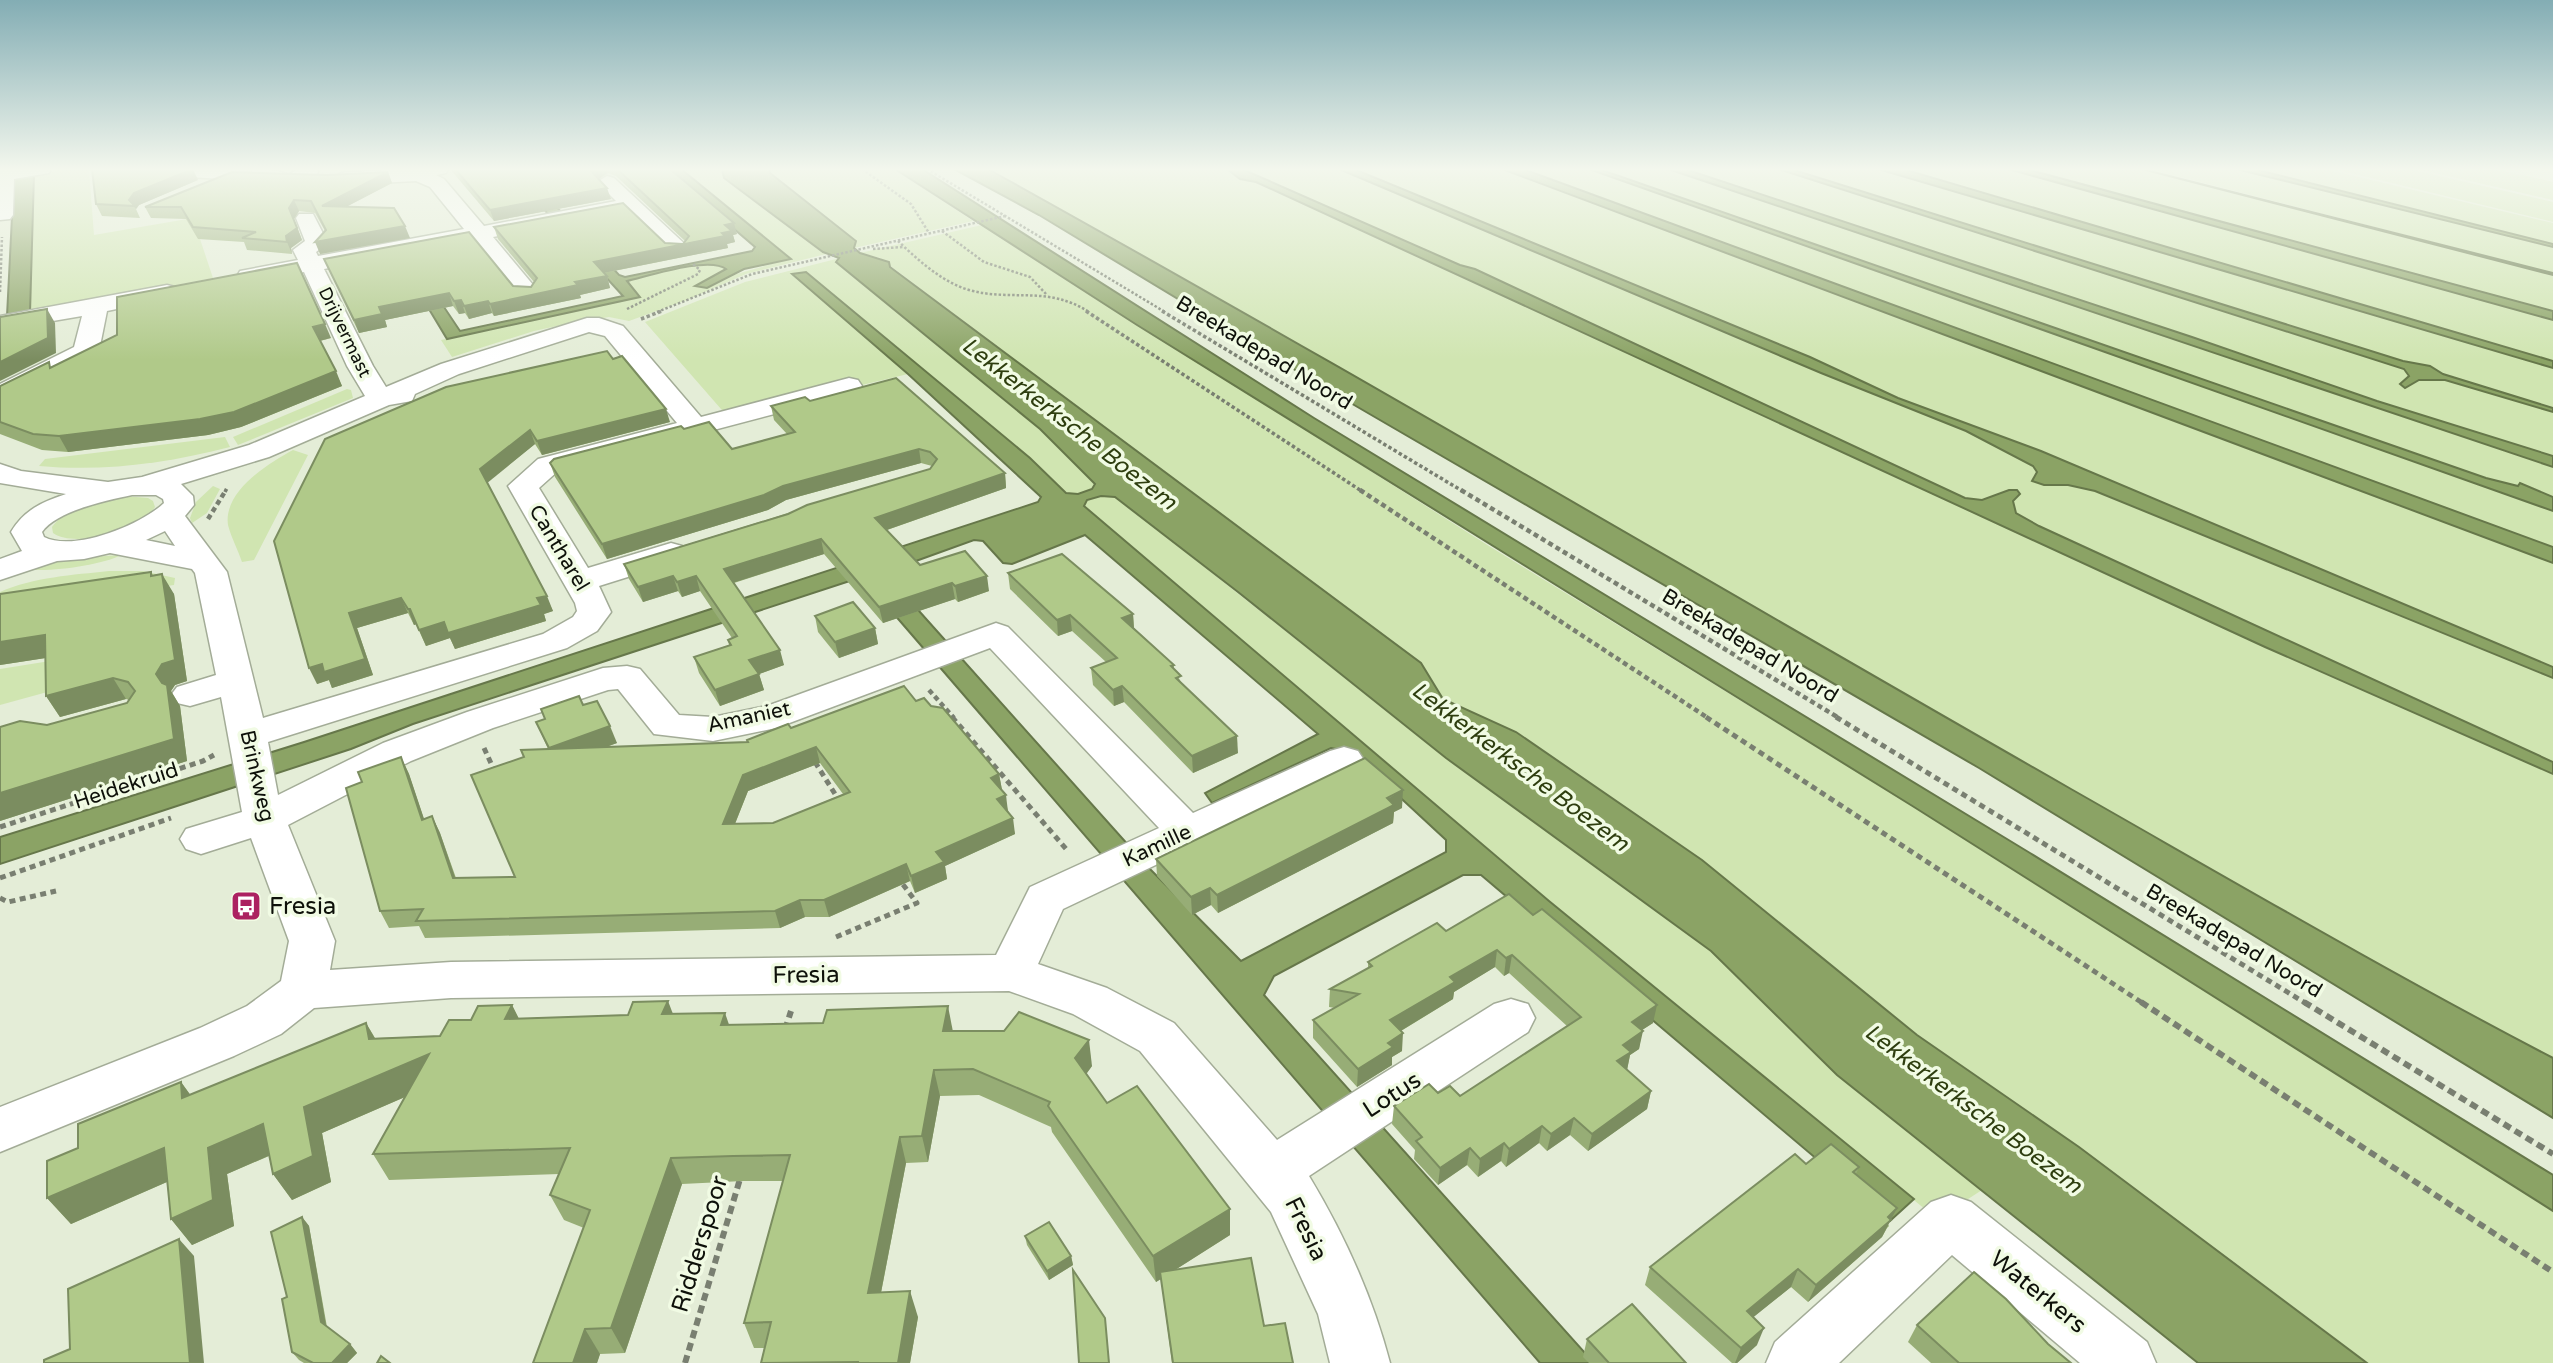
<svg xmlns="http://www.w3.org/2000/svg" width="2553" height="1363" viewBox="0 0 2553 1363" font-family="'Varela Round',sans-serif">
<rect width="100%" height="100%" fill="#e4edd7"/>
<!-- green -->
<g fill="#d0e5b1">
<path d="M 681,169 L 722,169 L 725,178 L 823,252 L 830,253 L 746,274 L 687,300 L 629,321 L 609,317 L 566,324 L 534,331 L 452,357 L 441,340 L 640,297 L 626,281 C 649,276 707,256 727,268 L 721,274 L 733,275 L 790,259 Z"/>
<path d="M 769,169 L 895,169 L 973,221 L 854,248 L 856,241 L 770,173 Z"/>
<path d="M 988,169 L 1227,169 L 1240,179 L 1256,182 L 2265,647 L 2553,774 L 2553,1058 C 2390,973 2231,880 2071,789 C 1710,583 1352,371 988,169 Z"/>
<path d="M 1242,169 L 1339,169 L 1821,373 L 1966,431 L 2023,459 L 2033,466 L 2044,485 L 2068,485 L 2095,491 L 2553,678 L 2553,762 L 2039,526 L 2016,513 L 2009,490 L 1982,500 L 1965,498 L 1475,269 L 1460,265 Z"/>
<path d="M 1354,169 L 1502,169 L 2553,563 L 2553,667 L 2041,451 L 1898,398 L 1810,357 Z"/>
<path d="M 1523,169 L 1589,169 L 2553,511 L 2553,547 Z"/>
<path d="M 1599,169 L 1668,169 L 2553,467 L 2553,497 L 2521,483 L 2518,486 L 2486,478 Z"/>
<path d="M 1685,169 L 1778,169 L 2404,369 L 2409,376 L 2409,386 L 2419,380 L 2445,380 L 2553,412 L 2553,456 L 2377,401 L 2192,337 Z"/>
<path d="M 1791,169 L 1878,169 L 2553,368 L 2553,408 L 2443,374 L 2430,366 L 2403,361 Z"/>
<path d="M 1903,169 L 2008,169 L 2553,320 L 2553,361 Z"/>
<path d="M 2026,169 L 2142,169 L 2553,275 L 2553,311 Z"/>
<path d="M 2149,169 L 2236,169 L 2553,247 L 2553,273 Z"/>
<path d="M 2254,169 L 2325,169 L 2553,223 L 2553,244 Z"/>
<path d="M 2334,169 L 2409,169 L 2553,202 L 2553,222 Z"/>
<path d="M 2418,169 L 2495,169 L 2553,182 L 2553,200 Z"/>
<path d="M 64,170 L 89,170 L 94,235 L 193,218 L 213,278 L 30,313 L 34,174 Z"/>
<path d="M 982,225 L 1489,546 L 1914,807 L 2553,1211 L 2553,1363 L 2367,1363 L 2079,1147 L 1917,1035 L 1516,732 L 1443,699 L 1421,663 L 1228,522 L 880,258 L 860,253 Z"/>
<path d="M 840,258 L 837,262 L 1040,429 L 1095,484 L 1092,489 L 1078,494 L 1066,493 L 1030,458 L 806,272 L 793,275 L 908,374 L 728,417 L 645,322 L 745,282 Z"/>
<path d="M 347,389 L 351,390 L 353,398 L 238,445 L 233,437 Z"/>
<path d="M 225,437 L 230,447 C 168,463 104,472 39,466 L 45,459 Z"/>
<path d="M 293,450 L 308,455 L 254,560 L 242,562 C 238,550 231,537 228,525 C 223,491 269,463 293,450 Z"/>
<path d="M 213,486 L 220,489 L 207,513 L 192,523 L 190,518 L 196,502 Z"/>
<path d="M 124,496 L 148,498 L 153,501 L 155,507 C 141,530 76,549 53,533 L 52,527 C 68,505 99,502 124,496 Z"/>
<path d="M 1101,496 L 1116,497 L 1446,758 L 1711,951 L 1837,1075 L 1982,1190 L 1937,1219 L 1549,901 L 1084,506 L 1086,500 Z"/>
<path d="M 121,555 C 103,565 47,573 26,569 L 73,558 Z"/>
<path d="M 109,571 L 143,571 L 175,578 L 174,585 L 0,611 L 0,592 C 34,577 73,575 109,571 Z"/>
<path d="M 50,661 L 51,691 L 0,705 L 0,669 Z"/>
</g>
<!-- water -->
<g fill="#8ba365" stroke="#66774a" stroke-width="2" fill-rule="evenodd">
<path d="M 507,169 L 531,179 L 619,275 L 625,277 L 752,251 L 755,247 L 664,169 L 681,169 L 791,259 L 744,269 L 707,288 L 695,286 L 726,269 C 709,256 649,276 627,281 L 640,297 L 447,339 L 397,256 L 442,304 L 460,331 L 623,296 Z"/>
<path d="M 722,169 L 769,169 L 770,173 L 856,241 L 854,248 L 860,253 L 889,262 L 890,267 L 898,273 L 1421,663 L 1443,699 L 1516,732 L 1702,860 L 1917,1035 L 2079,1147 L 2367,1363 L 2198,1363 L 1837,1075 L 1711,951 L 1446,758 L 1238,592 L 1115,497 L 1101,496 L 1087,500 L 1084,506 L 1549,901 L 1914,1199 L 1890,1221 L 1481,875 L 1463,875 L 1274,976 L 1264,995 L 1594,1363 L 1540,1363 L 862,577 L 413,724 L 351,749 L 0,864 L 0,837 L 304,742 L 1038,502 L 1041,497 L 908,374 L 792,274 L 806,272 L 1030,458 L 1066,493 L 1078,494 L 1092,489 L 1095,484 L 1040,429 L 836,262 L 839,258 L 823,252 L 724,178 ZM 1085,535 L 1318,734 L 1205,793 L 1212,803 L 1331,748 L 1351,752 L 1446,840 L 1446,852 L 1241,961 L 1147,866 L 886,574 L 891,570 L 974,540 L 983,541 L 1003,563 L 1012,564 Z"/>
<path d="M 895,169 L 922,169 L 1314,418 L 2030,853 L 2553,1175 L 2553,1211 L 1914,807 L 1137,325 Z"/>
<path d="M 954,169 L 988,169 C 1352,371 1710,583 2071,789 C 2231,880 2390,973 2553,1058 L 2553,1118 L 1979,768 L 1330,391 L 1039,215 Z"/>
<path d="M 1227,169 L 1242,169 L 1460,265 L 1475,269 L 1965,498 L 1982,500 L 2009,490 L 2017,490 L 2020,494 L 2013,501 L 2016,513 L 2039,526 L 2553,762 L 2553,774 L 2265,647 L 1256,182 L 1240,179 Z"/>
<path d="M 1339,169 L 1354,169 L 1810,357 L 1898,398 L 2041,451 L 2553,667 L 2553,678 L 2095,491 L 2068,485 L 2044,485 L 2032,481 L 2037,472 L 2033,466 L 1966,431 L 1821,373 Z"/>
<path d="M 1502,169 L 1523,169 L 2553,547 L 2553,563 Z"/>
<path d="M 1589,169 L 1599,169 L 2486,478 L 2518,486 L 2520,483 L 2553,497 L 2553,511 Z"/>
<path d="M 1668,169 L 1685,169 L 2192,337 L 2377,401 L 2553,456 L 2553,467 Z"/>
<path d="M 1778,169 L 1791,169 L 2403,361 L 2430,366 L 2443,374 L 2553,408 L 2553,412 L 2445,380 L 2419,380 L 2405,388 L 2400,384 L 2409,376 L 2404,369 Z"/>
<path d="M 1878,169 L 1903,169 L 2553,361 L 2553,368 Z"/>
<path d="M 2008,169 L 2026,169 L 2553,311 L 2553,320 Z"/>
<path d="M 2142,169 L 2553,273 L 2553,275 Z"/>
<path d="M 2236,169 L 2254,169 L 2553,244 L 2553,247 Z"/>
<path d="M 34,174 L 30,313 L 7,316 L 14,177 Z"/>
</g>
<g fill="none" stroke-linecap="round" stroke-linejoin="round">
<!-- minor casing -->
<g stroke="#a3ac97" stroke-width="3">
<g id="minor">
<path d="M 0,169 L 51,169 L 49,173 L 14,179 L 13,215 L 10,219 L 0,220 Z"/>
<path d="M 142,169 C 165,169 275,164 288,175 L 298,169 L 316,169 L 318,172 L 315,176 L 296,183 L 287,178 L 279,182 L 151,175 Z"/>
<path d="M 403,169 L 448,169 L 446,173 L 436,175 L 444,179 L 484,226 L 616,201 L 597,182 L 607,176 L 614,178 L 689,248 L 686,253 L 670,253 L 627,212 L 493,237 L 539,292 L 535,297 L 519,297 L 473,241 L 324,269 L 373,366 L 386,387 L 441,364 L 587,318 L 599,318 L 623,326 L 701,417 L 849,378 L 858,380 L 862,386 L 858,392 L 558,471 L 539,488 L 588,568 L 671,543 L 682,546 L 687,553 L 682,560 L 599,586 L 611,612 L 597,631 L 567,648 L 268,742 L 278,795 L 383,743 L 467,712 L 603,668 L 627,666 L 640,669 L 679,715 L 713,717 L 767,706 L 996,623 L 1008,627 L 1193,813 L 1330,751 L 1344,747 L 1358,751 L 1364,760 L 1358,769 L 1063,909 L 1038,964 L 1107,988 L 1174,1023 L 1277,1140 L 1494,1004 L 1511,999 L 1528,1004 L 1535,1018 L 1528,1032 L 1309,1176 C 1344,1234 1373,1298 1390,1363 L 1330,1363 L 1318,1314 L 1271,1212 L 1140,1051 L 1073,1014 L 1009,991 L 451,998 L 314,1008 L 281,1034 L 234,1056 L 0,1152 L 0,1107 L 200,1028 L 247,1006 L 281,981 L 289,941 L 251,838 L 201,854 L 186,849 L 180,839 L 186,829 L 242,812 L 221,697 L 190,706 L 177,703 L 171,695 L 177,687 L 216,675 L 195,573 L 192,569 L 110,553 L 84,559 L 57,561 L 0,580 L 0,559 L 22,551 L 11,532 C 24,510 42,502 66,494 L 0,483 L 0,464 L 21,471 L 108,482 L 142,477 L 249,445 L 365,396 L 347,366 L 304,272 L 248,283 L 240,281 L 237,276 L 240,271 L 298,260 L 293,250 L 305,241 L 296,218 L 299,214 L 313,214 L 328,243 L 316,252 L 318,256 L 464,229 L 430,187 L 416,181 L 341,185 L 331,179 L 341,173 ZM 589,332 L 605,336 L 677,423 L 538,459 L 508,486 L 575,603 L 577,611 L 573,617 L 543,634 L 263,718 L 227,572 L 185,516 L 194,505 L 193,496 L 181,484 L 269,457 L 389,405 L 412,401 L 415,394 L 459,374 ZM 132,495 L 156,495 L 163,499 L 164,503 C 141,525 74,552 44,537 L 42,532 C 56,511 108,500 132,495 ZM 165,531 L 175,546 L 146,540 L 163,532 ZM 990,648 L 1159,828 L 1030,887 L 996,955 L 451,962 L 330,970 L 335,941 L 288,825 L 411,761 L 493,728 L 608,690 L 618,689 L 654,734 L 713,741 L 776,728 Z"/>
<path d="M 167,285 L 175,287 L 179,292 L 175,297 L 107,311 L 99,351 L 95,356 L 0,402 L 0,384 L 74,347 L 82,316 L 0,330 L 0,316 Z"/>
<path d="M 1951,1195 L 1971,1202 L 2147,1342 L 2156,1363 L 2080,1363 L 1952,1255 L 1839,1363 L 1766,1363 L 1775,1342 L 1931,1202 Z"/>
</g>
</g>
<!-- path-far4 -->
<g stroke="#797f71" stroke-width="2.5" stroke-dasharray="2.5 2" stroke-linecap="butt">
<path d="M 862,169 L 911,204 L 929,233"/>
<path d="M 927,169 L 1165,312"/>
<path d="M 942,231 L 984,262 L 1030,277 L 1046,294"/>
<path d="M 898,241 C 918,260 942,282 969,290 C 1012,302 1047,285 1089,312"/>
<path d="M 873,249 L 903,247"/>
<path d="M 0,292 L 2,237"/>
<path d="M 627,309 L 698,274 L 700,270 L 693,264"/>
<path d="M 657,312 L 752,274 L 1005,216"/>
</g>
<!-- path-far3 -->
<g stroke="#797f71" stroke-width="3.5" stroke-dasharray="3.5 2.5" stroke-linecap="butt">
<path d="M 1086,311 L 1363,492"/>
<path d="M 1162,311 L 1464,492"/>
<path d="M 641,319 L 662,311"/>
<path d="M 225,492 L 227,488"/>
</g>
<!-- path-far2 -->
<g stroke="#797f71" stroke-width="4.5" stroke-dasharray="5 3.5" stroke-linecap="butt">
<path d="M 1360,490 L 1708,718"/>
<path d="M 1461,490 L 1839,718"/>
<path d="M 208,519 L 226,490"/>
<path d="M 929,690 L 954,718"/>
</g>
<!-- path-far1 -->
<g stroke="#797f71" stroke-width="5" stroke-dasharray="6 4.5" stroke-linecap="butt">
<path d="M 952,717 L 1067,850"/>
<path d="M 1706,717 L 2144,1004"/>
<path d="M 1836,717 L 2307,1004"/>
<path d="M 484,748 L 495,772"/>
<path d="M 815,762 L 840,802"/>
<path d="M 0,827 L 203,761 L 214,755"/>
<path d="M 0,878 L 171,818"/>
<path d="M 0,898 L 8,902 L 56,891"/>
<path d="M 836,937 L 917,903 L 901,882"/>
</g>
<!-- path -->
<g stroke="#797f71" stroke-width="6" stroke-dasharray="8 5" stroke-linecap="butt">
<path d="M 2141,1002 L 2553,1272"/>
<path d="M 2304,1002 L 2553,1154"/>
<path d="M 785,1030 L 791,1011"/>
<path d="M 685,1363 L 740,1179"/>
</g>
<!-- minor -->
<use href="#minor" fill="#fff" fill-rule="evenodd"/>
</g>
<!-- wall -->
<g fill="#97ad76" fill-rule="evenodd">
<path d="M 450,169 L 670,169 L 737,234 L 733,235 L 735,242 L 727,244 L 728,248 L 604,273 L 607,276 L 610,288 L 580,295 L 581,298 L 494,316 L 492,313 L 469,319 L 465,313 L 459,314 L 453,306 L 385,320 L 387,327 L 359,333 L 324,259 L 513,286 L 531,287 L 534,282 L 498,239 L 494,227 L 665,243 L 683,244 L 685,241 L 616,176 L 608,173 L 599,179 L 611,199 L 494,221 Z"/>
<path d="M 388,172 L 392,183 L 347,206 L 410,238 L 320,254 L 325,231 L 315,213 L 299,211 L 294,219 L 302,240 L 291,248 L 292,254 L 247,250 L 244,242 L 198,239 L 186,219 L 151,218 L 145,207 L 327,175 Z"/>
<path d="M 198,180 L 139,205 L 136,209 L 140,218 L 102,216 L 96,204 Z"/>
<path d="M 331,338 L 320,341 L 342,386 L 241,427 L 208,435 L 68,452 L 42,450 L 0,434 L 0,386 L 52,367 Z"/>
<path d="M 810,401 L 1005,473 L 1006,488 L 887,530 L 920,565 L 989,591 L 958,602 L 955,599 L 883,623 L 824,554 L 734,583 L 784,665 L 759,674 L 764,690 L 720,706 L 699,673 L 694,657 L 729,645 L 728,640 L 732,638 L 700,591 L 682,597 L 678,591 L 643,602 L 629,579 L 624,564 L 930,469 L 932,466 L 921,463 L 786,500 L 768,510 L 607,559 L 555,477 L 550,463 L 684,429 L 732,449 L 787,434 L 774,420 L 771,406 Z"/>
<path d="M 670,422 L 542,455 L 535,444 L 487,482 L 553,611 L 544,614 L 546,621 L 455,649 L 450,638 L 426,646 L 416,624 L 414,625 L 408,613 L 357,628 L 373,675 L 332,688 L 329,680 L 317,684 L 325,439 Z"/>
<path d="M 151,572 L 153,575 L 174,594 L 187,681 L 175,685 L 171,691 L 180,706 L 187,761 L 0,821 L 0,727 L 47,725 L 127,703 L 129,700 L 126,699 L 60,717 L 46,696 L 45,658 L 0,665 L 0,594 Z"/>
<path d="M 1008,573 L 1133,614 L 1134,628 L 1174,665 L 1174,669 L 1182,684 L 1238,753 L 1193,773 L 1124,702 L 1114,706 L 1093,685 L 1091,668 L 1106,662 L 1072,631 L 1058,636 L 1010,589 Z"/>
<path d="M 815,616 L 875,628 L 878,644 L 839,658 L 818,632 Z"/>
<path d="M 916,701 L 931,706 L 999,774 L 1002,790 L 1015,834 L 945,866 L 947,879 L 915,893 L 910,881 L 829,917 L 805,917 L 780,928 L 425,938 L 419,926 L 389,928 L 380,911 L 362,782 L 401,757 L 409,774 L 424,819 L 432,816 L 440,833 L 456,878 L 515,877 L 548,749 L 536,722 L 583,705 L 617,743 L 606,747 L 748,742 L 791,728 ZM 820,763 L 843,794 L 773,823 L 735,824 L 748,791 Z"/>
<path d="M 1402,808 L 1394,812 L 1393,823 L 1218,913 L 1211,905 L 1192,915 L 1157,876 L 1156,859 Z"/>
<path d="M 1509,894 L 1653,1023 L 1642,1030 L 1639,1049 L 1630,1055 L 1627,1070 L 1651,1091 L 1647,1109 L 1588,1151 L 1570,1135 L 1547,1151 L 1539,1143 L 1506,1167 L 1501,1161 L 1478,1177 L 1467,1165 L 1438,1185 L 1414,1159 L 1415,1150 L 1392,1124 L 1394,1106 L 1438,1093 L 1460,1096 L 1567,1026 L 1509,973 L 1504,976 L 1495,967 L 1454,992 L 1453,999 L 1401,1031 L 1402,1051 L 1392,1057 L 1392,1065 L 1357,1087 L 1313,1038 L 1313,1020 L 1335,1008 L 1329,1007 L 1330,989 L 1368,969 L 1368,962 L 1446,931 Z"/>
<path d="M 512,1005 L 519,1019 L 673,1014 L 730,1025 L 953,1031 L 1092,1066 L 1086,1074 L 1107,1103 L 1230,1209 L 1230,1235 L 1175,1270 L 1264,1326 L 1293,1363 L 1172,1363 L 1161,1279 L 1156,1282 L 1052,1132 L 1051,1127 L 979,1095 L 940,1096 L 928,1162 L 906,1163 L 881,1293 L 918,1317 L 910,1363 L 761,1363 L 764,1348 L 754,1348 L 744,1323 L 783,1181 L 743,1181 L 682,1184 L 625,1353 L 600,1354 L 597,1363 L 533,1363 L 584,1228 L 564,1220 L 550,1195 L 559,1174 L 389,1180 L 373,1154 L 405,1097 L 322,1133 L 331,1182 L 292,1200 L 273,1174 L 269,1156 L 227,1174 L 234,1226 L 192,1245 L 171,1219 L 167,1182 L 71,1224 L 47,1198 L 78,1148 L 181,1082 L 190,1095 L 366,1023 L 375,1038 L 440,1036 L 471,1020 Z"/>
<path d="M 1806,1164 L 1859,1167 L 1856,1174 L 1889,1226 L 1887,1228 L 1882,1237 L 1808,1302 L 1791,1287 L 1753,1317 L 1757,1345 L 1737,1363 L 1732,1363 L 1645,1285 L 1650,1267 Z"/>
<path d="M 302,1217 L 309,1226 L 327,1327 L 350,1344 L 357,1353 L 347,1363 L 304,1363 L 299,1360 L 292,1352 L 287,1297 Z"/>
<path d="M 1025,1236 L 1071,1256 L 1073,1265 L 1049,1280 L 1027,1245 Z"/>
<path d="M 1917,1325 L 2048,1344 L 2071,1363 L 1931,1363 L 1908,1342 Z"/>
<path d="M 1587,1339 L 1686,1363 L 1589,1363 L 1583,1357 Z"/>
</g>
<!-- shaded-wall -->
<g fill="#7b8d60">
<path d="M 193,169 L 198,180 L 139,205 L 136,209 L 129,200 L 134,193 Z"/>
<path d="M 594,169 L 606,169 L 608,173 L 594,182 L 591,171 Z"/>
<path d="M 388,172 L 392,183 L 327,217 L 322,206 Z"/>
<path d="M 607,188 L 611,199 L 494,221 L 490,210 Z"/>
<path d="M 294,200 L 299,211 L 294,219 L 302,240 L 291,248 L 292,254 L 287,242 L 286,236 L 289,208 Z"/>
<path d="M 734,223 L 737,234 L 733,235 L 735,242 L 727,244 L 728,248 L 598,274 L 594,262 L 722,236 L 722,233 L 725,225 Z"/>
<path d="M 405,226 L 410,238 L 320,254 L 315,242 Z"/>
<path d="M 607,276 L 610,288 L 580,295 L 581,298 L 494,316 L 490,304 L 575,282 Z"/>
<path d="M 449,293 L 453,306 L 385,320 L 387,327 L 359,333 L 354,320 L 379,307 Z"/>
<path d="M 461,300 L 465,313 L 459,314 L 454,301 Z"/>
<path d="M 488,301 L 492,313 L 469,319 L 464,306 Z"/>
<path d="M 47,309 L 55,323 L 56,353 L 0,381 L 0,362 Z"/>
<path d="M 325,324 L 331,338 L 319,341 L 313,327 Z"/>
<path d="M 336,371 L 342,386 L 241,427 L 208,435 L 68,452 L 59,436 Z"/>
<path d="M 666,409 L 670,422 L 542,455 L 537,441 Z"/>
<path d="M 530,430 L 535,444 L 486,484 L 480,469 Z"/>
<path d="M 919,449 L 921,463 L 786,500 L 768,510 L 607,559 L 602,544 L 783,486 Z"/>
<path d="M 1005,473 L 1006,488 L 878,533 L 875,518 Z"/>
<path d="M 821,539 L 824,554 L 729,584 L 724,569 Z"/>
<path d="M 162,574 L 174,594 L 187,681 L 175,685 L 171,691 L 180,706 L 187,761 L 0,821 L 0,793 L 174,739 L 156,674 Z"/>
<path d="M 673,576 L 678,591 L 643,602 L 638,587 Z"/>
<path d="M 696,576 L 700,591 L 682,597 L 677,582 Z"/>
<path d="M 987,576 L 989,591 L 958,602 L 955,586 Z"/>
<path d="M 952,583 L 955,599 L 883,623 L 879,607 Z"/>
<path d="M 547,596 L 553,611 L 544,614 L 546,621 L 455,649 L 450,638 L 426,646 L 419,630 L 444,622 Z"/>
<path d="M 401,598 L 408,613 L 357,628 L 373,675 L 332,688 L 329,680 L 317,684 L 309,668 L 349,613 Z"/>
<path d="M 408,609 L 410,609 L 417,624 L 414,625 Z"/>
<path d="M 1133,614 L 1134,630 L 1122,618 Z"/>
<path d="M 1070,615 L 1072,631 L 1058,636 L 1057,620 Z"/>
<path d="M 875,628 L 878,644 L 839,658 L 835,642 Z"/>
<path d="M 45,635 L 59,656 L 0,665 L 0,642 Z"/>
<path d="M 780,650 L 784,665 L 754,676 L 749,660 Z"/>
<path d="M 759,674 L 764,690 L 720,706 L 715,690 Z"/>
<path d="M 113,678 L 126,699 L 60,717 L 46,696 Z"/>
<path d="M 1122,686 L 1124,702 L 1114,706 L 1113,690 Z"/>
<path d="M 610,726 L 617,743 L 556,765 L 549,748 Z"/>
<path d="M 1237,736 L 1238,753 L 1193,773 L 1192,756 Z"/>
<path d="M 816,747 L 820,763 L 748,791 L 728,841 L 723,824 L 743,775 Z"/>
<path d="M 401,757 L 409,774 L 430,837 L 422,820 Z"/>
<path d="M 999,774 L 1002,790 L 991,778 Z"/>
<path d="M 1403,790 L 1402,808 L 1394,812 L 1393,823 L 1218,913 L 1217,895 Z"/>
<path d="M 1006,795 L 1008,812 L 997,799 Z"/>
<path d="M 432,816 L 440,833 L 461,895 L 453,878 Z"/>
<path d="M 1013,818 L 1015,834 L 945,866 L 947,879 L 915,893 L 911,876 L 936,852 Z"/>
<path d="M 906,864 L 910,881 L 829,917 L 824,900 Z"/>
<path d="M 1210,888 L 1211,905 L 1192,915 L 1191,897 Z"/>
<path d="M 800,900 L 805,917 L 780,928 L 775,911 Z"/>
<path d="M 1497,950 L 1495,967 L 1454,992 L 1453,999 L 1389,1038 L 1390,1020 L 1450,977 Z"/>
<path d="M 1512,955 L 1509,973 L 1504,976 L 1506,958 Z"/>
<path d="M 668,1001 L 678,1027 L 662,1014 Z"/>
<path d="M 512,1005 L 525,1031 L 505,1019 Z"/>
<path d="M 1657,1005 L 1653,1023 L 1628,1039 L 1632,1022 Z"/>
<path d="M 948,1006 L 953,1032 L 943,1031 Z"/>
<path d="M 725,1013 L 734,1039 L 721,1025 Z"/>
<path d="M 366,1023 L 381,1049 L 369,1039 Z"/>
<path d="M 1643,1031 L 1639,1049 L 1630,1055 L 1627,1070 L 1617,1061 L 1623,1045 Z"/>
<path d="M 1403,1033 L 1402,1051 L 1392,1057 L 1392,1065 L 1357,1087 L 1358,1069 L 1388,1043 Z"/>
<path d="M 1089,1040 L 1092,1066 L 1079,1084 L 1075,1058 Z"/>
<path d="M 429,1054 L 444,1080 L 322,1133 L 331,1182 L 292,1200 L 273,1174 L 304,1107 Z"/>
<path d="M 934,1070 L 940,1096 L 928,1162 L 922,1136 Z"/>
<path d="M 181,1082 L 200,1108 L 182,1098 Z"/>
<path d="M 1651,1091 L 1647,1109 L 1588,1151 L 1592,1134 Z"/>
<path d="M 1574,1118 L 1570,1135 L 1547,1151 L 1551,1134 Z"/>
<path d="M 263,1124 L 282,1150 L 227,1174 L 234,1226 L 192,1245 L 171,1219 L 208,1148 Z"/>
<path d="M 1542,1126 L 1539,1143 L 1506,1167 L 1509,1149 Z"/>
<path d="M 900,1137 L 906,1163 L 876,1318 L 868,1293 Z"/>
<path d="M 1504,1143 L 1501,1161 L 1478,1177 L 1480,1159 Z"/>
<path d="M 164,1148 L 185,1174 L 71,1224 L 47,1198 Z"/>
<path d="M 1470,1148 L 1467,1165 L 1438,1185 L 1440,1168 Z"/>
<path d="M 671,1158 L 682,1184 L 625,1353 L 611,1328 Z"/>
<path d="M 1897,1208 L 1882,1237 L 1808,1302 L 1816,1285 Z"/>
<path d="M 1230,1209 L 1230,1235 L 1156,1282 L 1153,1256 Z"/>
<path d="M 302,1217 L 309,1226 L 327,1331 L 321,1322 Z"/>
<path d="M 179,1239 L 194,1256 L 204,1363 L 190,1363 Z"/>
<path d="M 1071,1256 L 1073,1265 L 1049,1280 L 1047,1271 Z"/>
<path d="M 1798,1269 L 1791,1287 L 1740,1328 L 1747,1311 Z"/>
<path d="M 910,1291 L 918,1317 L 910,1363 L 898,1363 Z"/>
<path d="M 1764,1328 L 1757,1345 L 1737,1363 L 1735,1363 L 1741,1348 Z"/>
<path d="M 585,1329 L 600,1354 L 597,1363 L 573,1363 Z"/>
<path d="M 350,1344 L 357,1353 L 347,1363 L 332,1363 Z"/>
</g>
<!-- building -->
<g fill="#b0c989" stroke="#7b8d60" stroke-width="2" fill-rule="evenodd">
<path d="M 92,169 L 193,169 L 134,193 L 129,200 L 135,206 L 96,204 Z"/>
<path d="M 455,169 L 594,169 L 591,171 L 607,188 L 490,210 Z"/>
<path d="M 617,169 L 670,169 L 734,223 L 725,225 L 732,231 L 722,233 L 725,236 L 594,262 L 607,276 L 575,282 L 578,285 L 490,304 L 488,301 L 464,306 L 461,300 L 454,301 L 449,293 L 379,307 L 382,314 L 354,320 L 324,259 L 469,232 L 513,286 L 531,287 L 537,278 L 494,227 L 623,203 L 665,243 L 683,244 L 689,236 Z"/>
<path d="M 232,172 L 327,175 L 388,172 L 322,206 L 394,208 L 405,226 L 315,242 L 326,230 L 311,201 L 294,200 L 289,208 L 297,228 L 286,236 L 287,242 L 242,238 L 256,232 L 193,227 L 181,207 L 145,207 Z"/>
<path d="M 297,263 L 325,324 L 313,327 L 336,371 L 234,412 L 200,419 L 59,436 L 33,434 L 0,422 L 0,386 L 49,362 L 50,368 L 117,335 L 117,297 Z"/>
<path d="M 47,309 L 48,338 L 0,362 L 0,317 Z"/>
<path d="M 607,351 L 613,359 L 622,356 L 666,409 L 537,441 L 530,430 L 480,469 L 547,596 L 537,598 L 541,605 L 448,633 L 444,622 L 419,630 L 410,609 L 408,609 L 401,598 L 349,613 L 365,659 L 324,672 L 322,664 L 309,668 L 274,541 L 325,439 L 446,387 Z"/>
<path d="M 896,378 L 1005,473 L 875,518 L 920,565 L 965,551 L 987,576 L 955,586 L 952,583 L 879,607 L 821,539 L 724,569 L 780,650 L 749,660 L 759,674 L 715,690 L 694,657 L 731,645 L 728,640 L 737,636 L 696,576 L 677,582 L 673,576 L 638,587 L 624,564 L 788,514 L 807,505 L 930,469 L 937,459 L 930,452 L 919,449 L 783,486 L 764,495 L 602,544 L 550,463 L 554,459 L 681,426 L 684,429 L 709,422 L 732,449 L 795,432 L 771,406 L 805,397 L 810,401 Z"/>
<path d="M 1062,554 L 1133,614 L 1122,618 L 1174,665 L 1171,666 L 1181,676 L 1176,678 L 1237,736 L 1192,756 L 1122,686 L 1113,690 L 1091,668 L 1117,658 L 1070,615 L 1057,620 L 1008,573 Z"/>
<path d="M 151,572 L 151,576 L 162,574 L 175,660 L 162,664 L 156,674 L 162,683 L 167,685 L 174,739 L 0,793 L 0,727 L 20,721 L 47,725 L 127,703 L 135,691 L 128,682 L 113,678 L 46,696 L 45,635 L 0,642 L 0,594 Z"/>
<path d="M 853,602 L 875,628 L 835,642 L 815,616 Z"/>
<path d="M 904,686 L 916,701 L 924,698 L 931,706 L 943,708 L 999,774 L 991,778 L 1006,795 L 997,799 L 1013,818 L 936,852 L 944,862 L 911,876 L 906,864 L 824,900 L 800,900 L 775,911 L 416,921 L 423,909 L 380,911 L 346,788 L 362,782 L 358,772 L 401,757 L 422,820 L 432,816 L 453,878 L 515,877 L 471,775 L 524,757 L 521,750 L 748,742 L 747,740 L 788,724 L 791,728 ZM 816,747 L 850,792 L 773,823 L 723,824 L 743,775 Z"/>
<path d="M 579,696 L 583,705 L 597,701 L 610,726 L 549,748 L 536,722 L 545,719 L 541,709 Z"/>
<path d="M 1365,758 L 1403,790 L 1387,798 L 1394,805 L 1217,895 L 1210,888 L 1191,897 L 1156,859 Z"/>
<path d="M 1509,894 L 1533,915 L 1542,909 L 1657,1005 L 1632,1022 L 1643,1031 L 1623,1045 L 1631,1052 L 1617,1061 L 1651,1091 L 1592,1134 L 1574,1118 L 1551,1134 L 1542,1126 L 1509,1149 L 1504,1143 L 1480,1159 L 1470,1148 L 1440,1168 L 1416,1141 L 1422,1137 L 1394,1106 L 1429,1084 L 1438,1093 L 1450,1086 L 1460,1096 L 1581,1017 L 1512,955 L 1506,958 L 1497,950 L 1450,977 L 1455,982 L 1390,1020 L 1403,1033 L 1388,1043 L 1393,1047 L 1358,1069 L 1313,1020 L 1359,994 L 1330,989 L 1372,966 L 1368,962 L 1437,923 L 1446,931 Z"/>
<path d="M 668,1001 L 662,1014 L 725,1013 L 721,1025 L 823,1023 L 827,1010 L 948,1006 L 943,1031 L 1004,1031 L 1019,1012 L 1089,1040 L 1075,1058 L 1107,1103 L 1137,1086 L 1230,1209 L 1153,1256 L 1048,1106 L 1050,1102 L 973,1069 L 934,1070 L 922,1136 L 900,1137 L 868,1293 L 910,1291 L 898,1363 L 858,1363 L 858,1362 L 761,1363 L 771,1322 L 744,1323 L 790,1155 L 733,1156 L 671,1158 L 611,1328 L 585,1329 L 573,1363 L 533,1363 L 590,1210 L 550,1195 L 570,1148 L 373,1154 L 429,1054 L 304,1107 L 313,1156 L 273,1174 L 263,1124 L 208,1148 L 213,1200 L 171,1219 L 164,1148 L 47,1198 L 47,1161 L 78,1148 L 78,1124 L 181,1082 L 182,1098 L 366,1023 L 369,1039 L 440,1036 L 449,1020 L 471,1020 L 478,1006 L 512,1005 L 505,1019 L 628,1015 L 633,1002 Z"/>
<path d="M 1831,1144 L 1859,1167 L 1853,1172 L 1897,1208 L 1888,1217 L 1891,1220 L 1816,1285 L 1798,1269 L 1747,1311 L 1764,1328 L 1741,1348 L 1650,1267 L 1795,1154 L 1806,1164 Z"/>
<path d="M 302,1217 L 321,1322 L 350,1344 L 332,1363 L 313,1363 L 292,1352 L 282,1299 L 287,1297 L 271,1232 Z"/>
<path d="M 1049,1222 L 1071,1256 L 1047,1271 L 1025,1236 Z"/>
<path d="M 179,1239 L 190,1363 L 44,1363 L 44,1360 L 70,1349 L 68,1289 Z"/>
<path d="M 1251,1258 L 1264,1326 L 1285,1323 L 1293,1363 L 1173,1363 L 1160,1272 Z"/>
<path d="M 1073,1270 L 1105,1318 L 1109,1363 L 1079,1363 Z"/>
<path d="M 1974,1272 L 2006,1299 L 2048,1344 L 2071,1363 L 1959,1363 L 1917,1325 Z"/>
<path d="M 1632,1304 L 1686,1363 L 1609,1363 L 1587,1339 Z"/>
<path d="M 381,1356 L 390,1363 L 377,1363 Z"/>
</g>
<!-- sky -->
<linearGradient id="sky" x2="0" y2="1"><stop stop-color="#83adb4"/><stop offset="0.47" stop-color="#f3f7ed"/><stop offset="1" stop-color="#f3f7ed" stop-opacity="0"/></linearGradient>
<rect width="2553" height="360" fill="url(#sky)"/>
<!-- icons -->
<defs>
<g id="bus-square" transform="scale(1.575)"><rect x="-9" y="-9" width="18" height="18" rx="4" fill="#ac2161" stroke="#f1fbe4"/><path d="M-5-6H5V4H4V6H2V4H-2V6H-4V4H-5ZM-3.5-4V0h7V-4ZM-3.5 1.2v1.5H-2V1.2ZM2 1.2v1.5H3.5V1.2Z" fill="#fff"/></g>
</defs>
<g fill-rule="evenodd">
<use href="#bus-square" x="246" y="906"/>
</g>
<g text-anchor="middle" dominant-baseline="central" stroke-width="7" stroke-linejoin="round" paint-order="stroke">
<!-- far-street labels -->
<g font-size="18" fill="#0e110a" stroke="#f1fbe4">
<text transform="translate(345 332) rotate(64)">Drijvermast</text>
</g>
<!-- street labels -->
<g font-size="21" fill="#0e110a" stroke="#f1fbe4">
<text transform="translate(1264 353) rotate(31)">Breekadepad Noord</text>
<text transform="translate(559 548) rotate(59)">Cantharel</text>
<text transform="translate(1750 646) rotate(31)">Breekadepad Noord</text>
<text transform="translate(749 717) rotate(-12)">Amaniet</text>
<text transform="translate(257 776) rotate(77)">Brinkweg</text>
<text transform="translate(126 786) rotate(-18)">Heidekruid</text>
<text transform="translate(1157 846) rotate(-25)">Kamille</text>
<text transform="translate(2234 941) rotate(31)">Breekadepad Noord</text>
</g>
<!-- water labels -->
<g font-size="23" font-style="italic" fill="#2e3e0f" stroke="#f1fbe4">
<text transform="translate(1069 424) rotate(38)">Lekkerkerksche Boezem</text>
<text transform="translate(1520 767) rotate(37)">Lekkerkerksche Boezem</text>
<text transform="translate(1973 1109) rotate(37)">Lekkerkerksche Boezem</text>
</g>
<!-- near-poi labels -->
<g font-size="24" fill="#0e110a" stroke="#f1fbe4" text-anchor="start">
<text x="269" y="906">Fresia</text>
</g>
<!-- near-street labels -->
<g font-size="24" fill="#0e110a" stroke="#f1fbe4">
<text transform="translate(806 975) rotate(-1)">Fresia</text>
<text transform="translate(1392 1095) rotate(-33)">Lotus</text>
<text transform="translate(1306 1229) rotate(64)">Fresia</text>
<text transform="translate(700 1244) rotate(-73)">Ridderspoor</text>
<text transform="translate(2038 1292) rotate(39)">Waterkers</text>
</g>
</g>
</svg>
